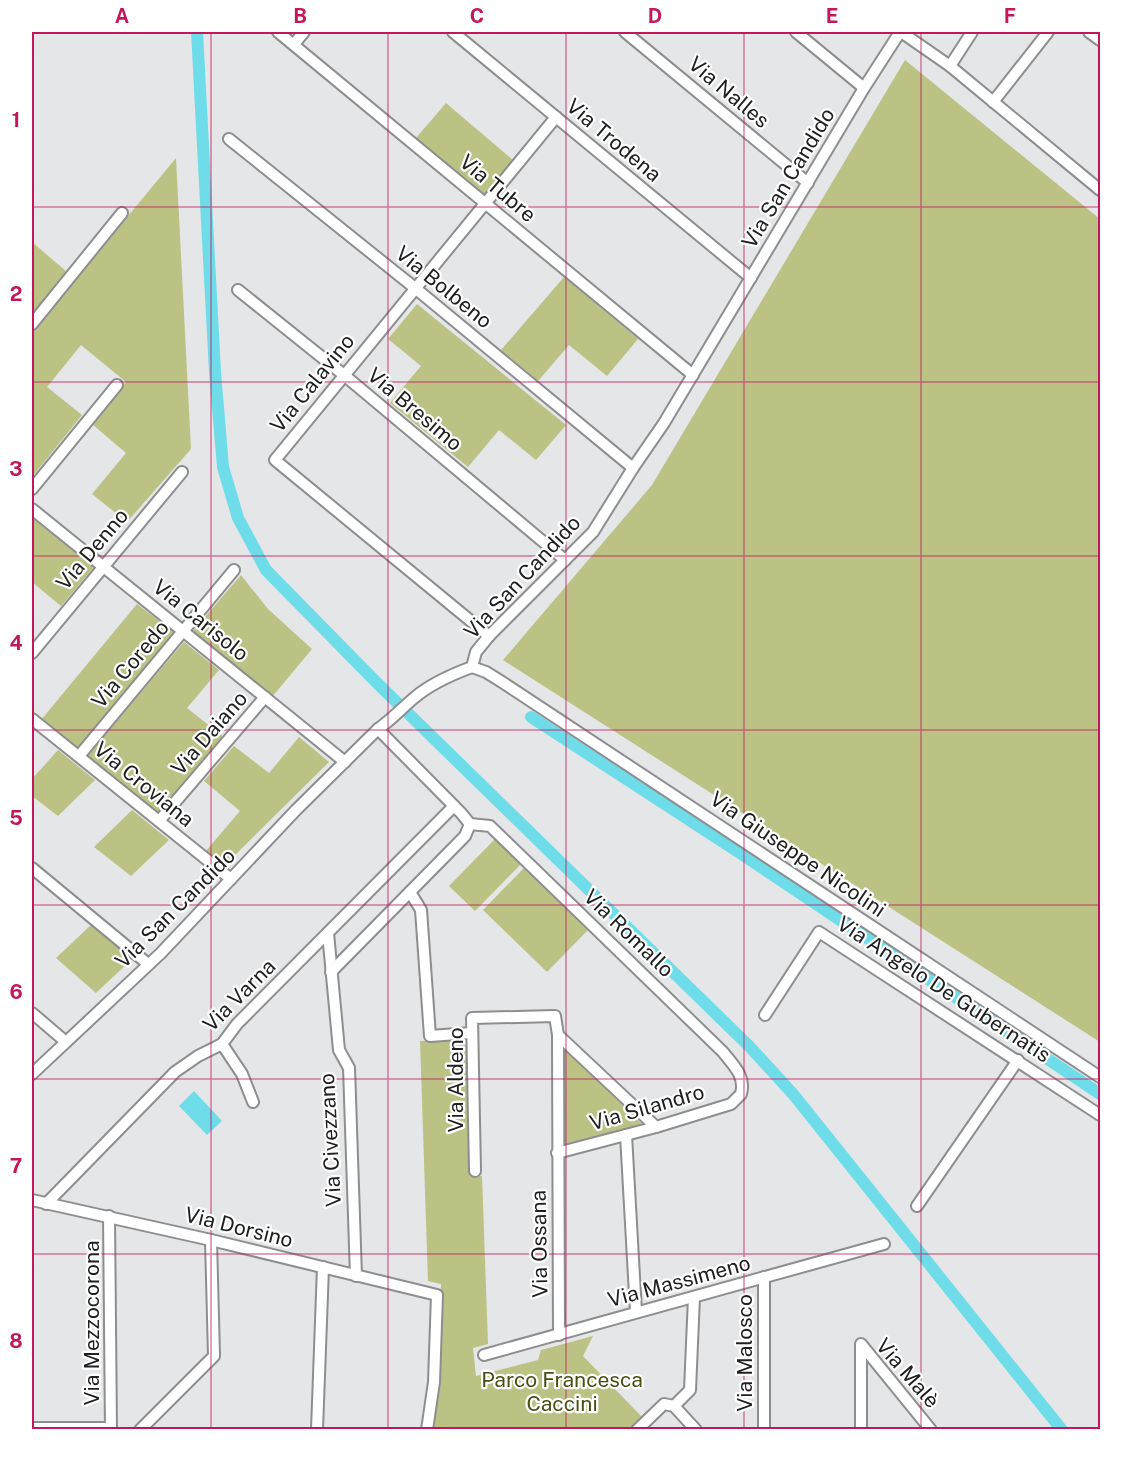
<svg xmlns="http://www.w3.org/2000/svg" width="1132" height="1461" viewBox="0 0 1132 1461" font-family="'Public Sans',sans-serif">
<rect width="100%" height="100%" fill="#e5e6e7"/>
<!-- green -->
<g fill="#bcc284">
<path d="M 905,60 L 1100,219 L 1100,1042 L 503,660 L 652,485 Z"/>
<path d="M 446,103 L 513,160 L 484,195 L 416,138 Z"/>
<path d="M 176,158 L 191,449 L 127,522 L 92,494 L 126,453 L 92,424 L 126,382 L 81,345 L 47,387 L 82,415 L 32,477 L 32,332 Z"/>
<path d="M 32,242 L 67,272 L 32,314 Z"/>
<path d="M 564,277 L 638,339 L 607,376 L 569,345 L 538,381 L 501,350 Z"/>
<path d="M 417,304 L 566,425 L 536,460 L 499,430 L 468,467 L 390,403 L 421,366 L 388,339 Z"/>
<path d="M 32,518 L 94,567 L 61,606 L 32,582 Z"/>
<path d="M 241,575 L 268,609 L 312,649 L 272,697 L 226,661 L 193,631 Z"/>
<path d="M 137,604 L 175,633 L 79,749 L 41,720 Z"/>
<path d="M 184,642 L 219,670 L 187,708 L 225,738 L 158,815 L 86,757 Z"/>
<path d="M 299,737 L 329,762 L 224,866 L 205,852 L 240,811 L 204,781 L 234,746 L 269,773 Z"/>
<path d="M 58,750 L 95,780 L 58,816 L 32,796 L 32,779 Z"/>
<path d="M 132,810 L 169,840 L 131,876 L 94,847 Z"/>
<path d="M 495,839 L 521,864 L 475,911 L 449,886 Z"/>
<path d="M 524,868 L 588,930 L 547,972 L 483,910 Z"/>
<path d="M 91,925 L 132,959 L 96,993 L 56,958 Z"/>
<path d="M 456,1040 L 461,1041 L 468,1048 L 472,1175 L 482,1176 L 488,1344 L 473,1348 L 476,1376 L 538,1360 L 541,1350 L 593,1336 L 583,1356 L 642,1417 L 628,1429 L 431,1429 L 437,1387 L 441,1284 L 428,1281 L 420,1041 Z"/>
<path d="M 563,1047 L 643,1125 L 564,1144 Z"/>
</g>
<!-- water -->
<path fill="#6edde9" d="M 194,1091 L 222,1121 L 207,1135 L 179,1106 Z"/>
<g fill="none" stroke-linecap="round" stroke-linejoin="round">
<!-- canal -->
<g stroke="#6edde9" stroke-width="12">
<path d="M 197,32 L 215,372 L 223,467 L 238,518 L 266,570 L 377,683 L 750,1047 L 793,1094 L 1062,1430"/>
<path d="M 531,717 L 743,855 L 1100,1094"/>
</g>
<!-- minor casing -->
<g stroke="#8d8e8f" stroke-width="14">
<g id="minor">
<path d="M 278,32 L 693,375"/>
<path d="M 453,32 L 751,278"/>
<path d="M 625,32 L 808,183"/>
<path d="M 796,32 L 864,88"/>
<path d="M 901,32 L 950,66 L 1100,190"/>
<path d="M 1089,32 L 1100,40"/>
<path d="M 294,44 L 304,32"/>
<path d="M 950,66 L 972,32"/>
<path d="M 993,102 L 1048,32"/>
<path d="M 229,139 L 415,288 L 633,468"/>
<path d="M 238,290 L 344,375 L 565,560"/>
<path d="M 32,324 L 122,213"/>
<path d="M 32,489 L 117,385"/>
<path d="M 32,509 L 345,762"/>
<path d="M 489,636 L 275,460 L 556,117"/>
<path d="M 32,653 L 182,472"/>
<path d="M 472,667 L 486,672 L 502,682 L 1100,1077"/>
<path d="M 32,719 L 231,879"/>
<path d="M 79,756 L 234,570"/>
<path d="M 159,821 L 265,697"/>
<path d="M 470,824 L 490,826 L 723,1052 C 733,1065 746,1076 741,1094 L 731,1104 L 656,1127 L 557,1153"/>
<path d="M 32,868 L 148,964"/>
<path d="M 410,892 L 421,910 L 430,1036 L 471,1033"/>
<path d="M 328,933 L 339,1050 L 349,1068 L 356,1276"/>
<path d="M 331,972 L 465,836 L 470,824 L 461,813 L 378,729"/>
<path d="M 32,1013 L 66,1042"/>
<path d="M 765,1015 L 819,932 L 1100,1115"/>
<path d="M 558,1035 L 656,1127"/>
<path d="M 222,1044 L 242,1074 L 253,1102"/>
<path d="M 32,1074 L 161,953 L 296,810 L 378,729 C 391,720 401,709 414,698 C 429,685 453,674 472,667 L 476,652 L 489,636 L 593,532 L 633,468 L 664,423 L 864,88 L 900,32"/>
<path d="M 626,1135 L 636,1312"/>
<path d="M 475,1171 L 472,1018 L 555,1016 L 558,1035 L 559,1335"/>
<path d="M 32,1200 L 211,1240 L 437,1295 L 434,1382 L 427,1430"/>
<path d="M 46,1204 L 175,1072 L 198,1056 L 222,1044 L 237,1024 L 454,806"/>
<path d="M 917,1206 L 1018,1060"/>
<path d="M 109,1216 L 111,1430"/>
<path d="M 484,1355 L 884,1244"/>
<path d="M 674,1406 L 690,1390 L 694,1297"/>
<path d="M 674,1406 L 696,1430"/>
<path d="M 32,1428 L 111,1428"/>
<path d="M 140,1430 L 214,1356 L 211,1240"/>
<path d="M 317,1430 L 323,1267"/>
<path d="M 637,1430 L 664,1404 L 674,1406"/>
<path d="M 764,1430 L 764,1277"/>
<path d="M 861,1430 L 861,1344 L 931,1430"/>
</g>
</g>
<!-- minor -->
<use href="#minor" stroke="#fff" stroke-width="10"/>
</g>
<!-- grid -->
<path fill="none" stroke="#c2185b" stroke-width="1.5" stroke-opacity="0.55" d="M 211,32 L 211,1430M 388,32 L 388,1430M 566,32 L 566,1430M 744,32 L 744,1430M 921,32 L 921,1430M 32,207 L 1100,207M 32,382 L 1100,382M 32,556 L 1100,556M 32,730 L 1100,730M 32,905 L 1100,905M 32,1079 L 1100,1079M 32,1254 L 1100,1254"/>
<g text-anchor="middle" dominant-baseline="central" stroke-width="4.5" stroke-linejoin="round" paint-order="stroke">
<!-- street labels -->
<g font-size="21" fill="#202021" stroke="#fff">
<text transform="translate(729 92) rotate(40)">Via Nalles</text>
<text transform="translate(614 140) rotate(40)">Via Trodena</text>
<text transform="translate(788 178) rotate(-59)">Via San Candido</text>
<text transform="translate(498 188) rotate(40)">Via Tubre</text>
<text transform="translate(444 287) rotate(39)">Via Bolbeno</text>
<text transform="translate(312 383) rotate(-51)">Via Calavino</text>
<text transform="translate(415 409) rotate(40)">Via Bresimo</text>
<text transform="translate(92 549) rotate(-50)">Via Denno</text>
<text transform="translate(522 577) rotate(-47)">Via San Candido</text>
<text transform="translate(201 620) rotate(39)">Via Carisolo</text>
<text transform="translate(130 664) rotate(-50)">Via Coredo</text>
<text transform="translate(209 733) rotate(-49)">Via Daiano</text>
<text transform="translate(144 784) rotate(39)">Via Croviana</text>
<text transform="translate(798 854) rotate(34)">Via Giuseppe Nicolini</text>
<text transform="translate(175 908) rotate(-45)">Via San Candido</text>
<text transform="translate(629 933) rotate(44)">Via Romallo</text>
<text transform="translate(944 989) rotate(33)">Via Angelo De Gubernatis</text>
<text transform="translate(239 995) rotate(-45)">Via Varna</text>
<text transform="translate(455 1080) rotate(-90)">Via Aldeno</text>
<text transform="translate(647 1107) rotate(-16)">Via Silandro</text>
<text transform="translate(330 1140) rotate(-93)">Via Civezzano</text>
<text transform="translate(239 1227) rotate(14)">Via Dorsino</text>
<text transform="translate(539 1244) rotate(-91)">Via Ossana</text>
<text transform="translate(679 1281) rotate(-15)">Via Massimeno</text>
<text transform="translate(91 1323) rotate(-90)">Via Mezzocorona</text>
<text transform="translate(744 1353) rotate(-90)">Via Malosco</text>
<text transform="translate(908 1373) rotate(49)">Via Malè</text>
</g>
<!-- park labels -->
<g font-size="21" fill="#4b4e13" stroke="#fff">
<text x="562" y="1379">Parco Francesca<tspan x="562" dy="24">Caccini</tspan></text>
</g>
</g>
<!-- border -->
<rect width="1132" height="1461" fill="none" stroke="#ffffff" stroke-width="66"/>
<rect x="33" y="33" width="1066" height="1395" fill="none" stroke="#c2185b" stroke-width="2"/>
<g font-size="20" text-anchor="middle" font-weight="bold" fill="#c2185b">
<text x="122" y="23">A</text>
<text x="300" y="23">B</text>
<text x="477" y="23">C</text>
<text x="655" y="23">D</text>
<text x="832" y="23">E</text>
<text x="1010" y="23">F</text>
<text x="16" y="127">1</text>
<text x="16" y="301">2</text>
<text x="16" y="476">3</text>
<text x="16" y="650">4</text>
<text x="16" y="825">5</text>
<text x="16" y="999">6</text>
<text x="16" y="1173">7</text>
<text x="16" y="1348">8</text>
</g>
</svg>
